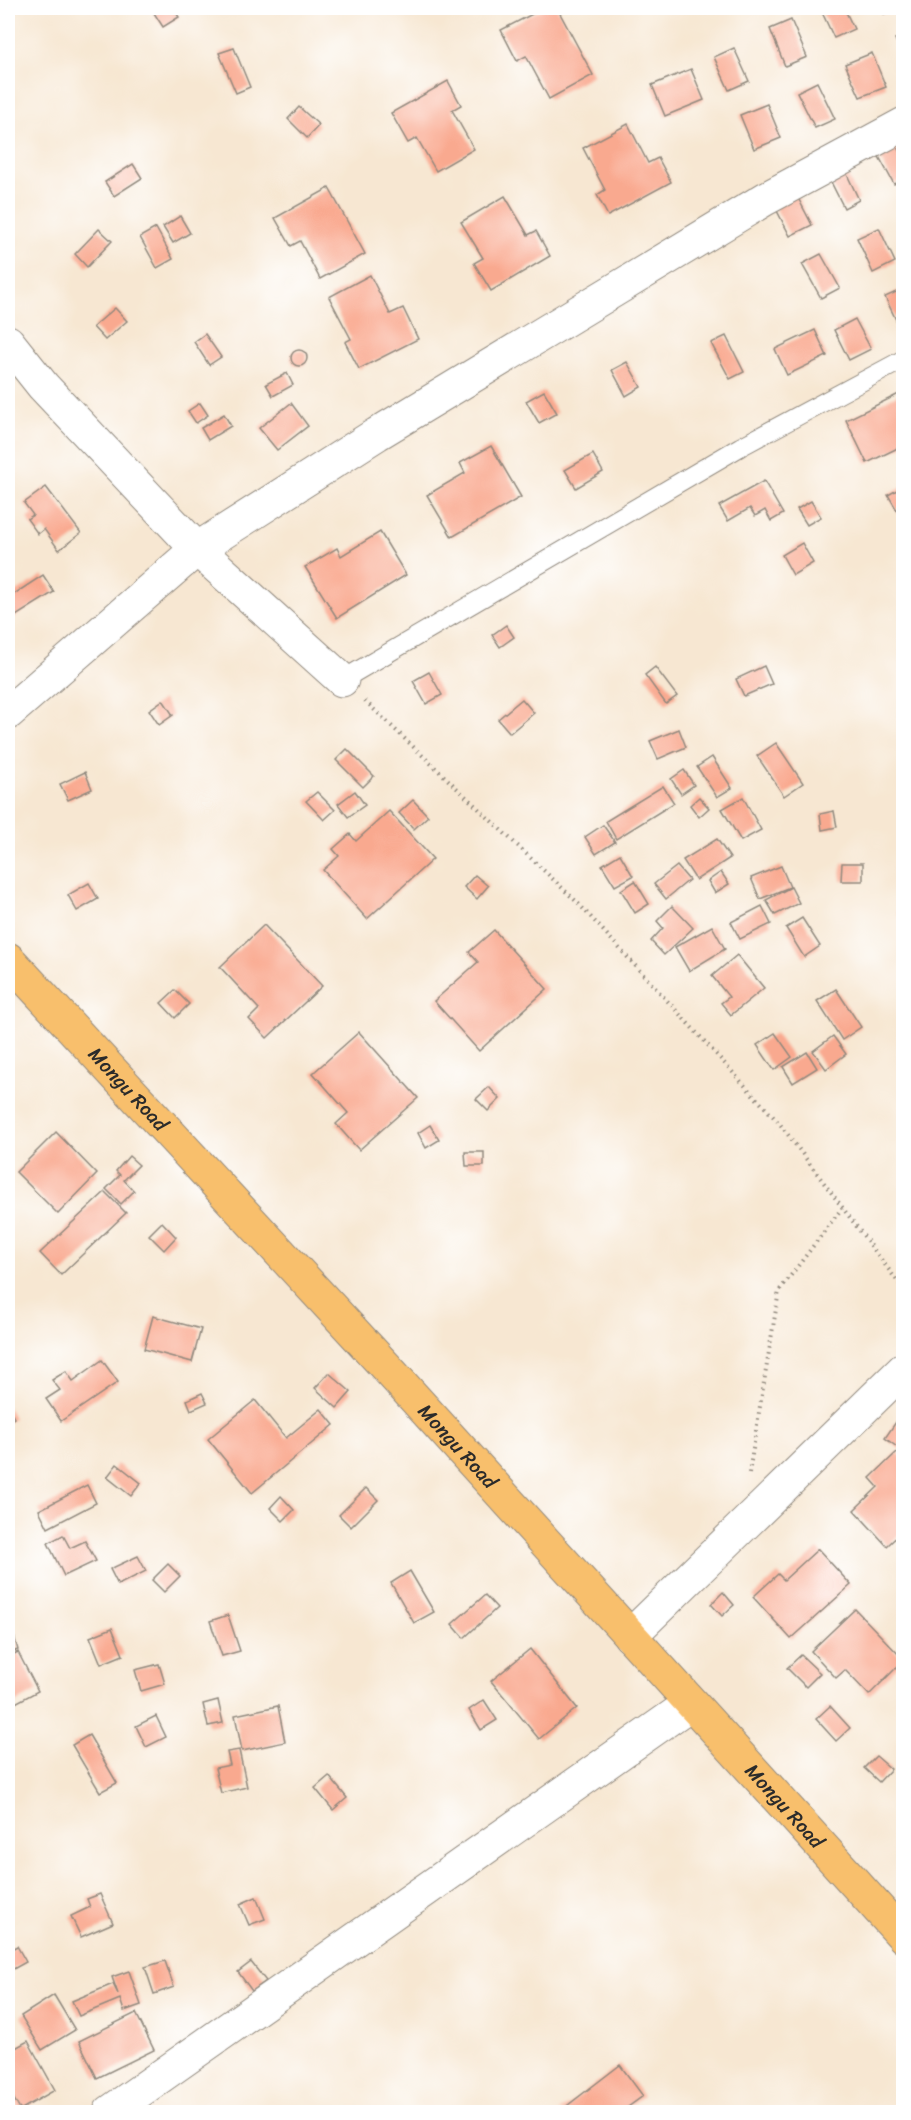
<svg xmlns="http://www.w3.org/2000/svg" width="911" height="2120" viewBox="0 0 911 2120" font-family="Sriracha,sans-serif">
<rect width="100%" height="100%" fill="#fff"/>
<filter id="ink" filterUnits="userSpaceOnUse"><feTurbulence type="fractalNoise" baseFrequency=".0167" numOctaves="2"/><feDisplacementMap in="SourceGraphic" scale="12" xChannelSelector="R" yChannelSelector="G"/><feConvolveMatrix kernelMatrix="1 2 1 2 8 2 1 2 1" color-interpolation-filters="sRGB"/></filter>
<filter id="wash" filterUnits="userSpaceOnUse"><feTurbulence type="fractalNoise" baseFrequency=".008" numOctaves="4" result="noise"/><feDisplacementMap in="SourceGraphic" scale="24" xChannelSelector="R" yChannelSelector="G"/><feGaussianBlur stdDeviation="1.35" result="paint"/><feColorMatrix in="noise" values="0 0 0 0 0 0 0 0 0 0 0 0 0 0 0 0 0 1.4 0 .05"/><feComposite in="paint" operator="in"/></filter>
<g filter="url(#wash)">
<rect width="100%" height="100%" fill="#f7e7d2"/>
<g id="blocks">
<!-- building -->
<g fill="#f9a98f">
<path d="M 163,8 L 173,8 L 179,17 L 163,27 L 154,13 Z"/>
<path d="M 544,8 L 557,8 L 593,75 L 549,99 L 526,56 L 517,61 L 501,30 Z"/>
<path d="M 820,8 L 844,8 L 854,29 L 834,38 Z"/>
<path d="M 881,8 L 897,8 L 884,14 Z"/>
<path d="M 791,20 L 807,57 L 785,66 L 770,29 Z"/>
<path d="M 904,35 L 904,60 L 895,39 Z"/>
<path d="M 234,48 L 250,87 L 236,93 L 219,53 Z"/>
<path d="M 734,48 L 749,81 L 729,90 L 714,57 Z"/>
<path d="M 872,53 L 886,87 L 860,97 L 845,64 Z"/>
<path d="M 691,69 L 704,100 L 665,116 L 652,85 Z"/>
<path d="M 448,81 L 461,105 L 452,110 L 474,149 L 436,171 L 417,138 L 408,143 L 391,113 Z"/>
<path d="M 817,82 L 835,119 L 815,128 L 797,92 Z"/>
<path d="M 767,104 L 781,138 L 754,149 L 740,115 Z"/>
<path d="M 299,107 L 319,125 L 307,138 L 288,119 Z"/>
<path d="M 628,124 L 648,163 L 658,158 L 671,182 L 608,216 L 597,195 L 605,190 L 583,148 Z"/>
<path d="M 895,144 L 904,159 L 904,179 L 894,184 L 877,153 Z"/>
<path d="M 133,164 L 142,178 L 114,196 L 105,182 Z"/>
<path d="M 844,168 L 859,200 L 844,208 L 828,176 Z"/>
<path d="M 329,188 L 365,254 L 320,279 L 300,241 L 291,246 L 275,218 Z"/>
<path d="M 796,194 L 812,225 L 790,236 L 774,205 Z"/>
<path d="M 505,196 L 528,235 L 536,231 L 550,256 L 491,291 L 474,263 L 483,258 L 461,222 Z"/>
<path d="M 180,216 L 190,233 L 173,243 L 163,227 Z"/>
<path d="M 156,228 L 173,259 L 157,268 L 140,237 Z"/>
<path d="M 879,228 L 895,262 L 873,273 L 857,238 Z"/>
<path d="M 99,229 L 112,241 L 87,267 L 75,254 Z"/>
<path d="M 821,254 L 840,288 L 821,298 L 802,264 Z"/>
<path d="M 370,275 L 390,314 L 403,308 L 418,339 L 359,369 L 345,342 L 351,339 L 329,297 Z"/>
<path d="M 903,289 L 904,324 L 899,326 L 885,297 Z"/>
<path d="M 115,308 L 127,321 L 105,340 L 93,327 Z"/>
<path d="M 855,319 L 871,349 L 849,360 L 834,330 Z"/>
<path d="M 815,330 L 827,356 L 787,375 L 775,349 Z"/>
<path d="M 205,334 L 221,357 L 209,365 L 194,342 Z"/>
<path d="M 726,336 L 744,372 L 730,379 L 711,343 Z"/>
<circle cx="299" cy="358" r="8"/>
<path d="M 627,362 L 641,387 L 626,396 L 612,370 Z"/>
<path d="M 287,373 L 293,385 L 273,396 L 266,384 Z"/>
<path d="M 544,391 L 557,413 L 539,423 L 526,401 Z"/>
<path d="M 901,393 L 904,445 L 867,463 L 846,420 Z"/>
<path d="M 200,403 L 208,415 L 196,423 L 188,411 Z"/>
<path d="M 291,403 L 308,426 L 277,450 L 259,428 Z"/>
<path d="M 224,414 L 231,426 L 208,440 L 201,428 Z"/>
<path d="M 491,446 L 521,497 L 452,537 L 427,495 L 465,473 L 460,463 Z"/>
<path d="M 593,454 L 603,472 L 576,488 L 565,470 Z"/>
<path d="M 764,481 L 783,514 L 771,521 L 765,510 L 755,516 L 750,508 L 728,521 L 719,506 Z"/>
<path d="M 904,486 L 904,522 L 888,495 Z"/>
<path d="M 46,487 L 81,533 L 59,550 L 44,529 L 38,534 L 27,519 L 33,515 L 24,503 Z"/>
<path d="M 811,501 L 821,517 L 807,525 L 797,509 Z"/>
<path d="M 380,532 L 406,575 L 337,618 L 305,567 L 337,548 L 341,556 Z"/>
<path d="M 802,543 L 813,563 L 793,575 L 782,555 Z"/>
<path d="M 43,575 L 54,592 L 8,621 L 8,598 Z"/>
<path d="M 506,625 L 514,637 L 500,647 L 492,635 Z"/>
<path d="M 764,666 L 772,684 L 744,696 L 736,679 Z"/>
<path d="M 655,667 L 677,696 L 666,704 L 645,675 Z"/>
<path d="M 429,672 L 442,695 L 426,704 L 413,681 Z"/>
<path d="M 522,699 L 534,713 L 510,733 L 498,719 Z"/>
<path d="M 163,700 L 173,715 L 159,725 L 149,710 Z"/>
<path d="M 679,729 L 686,747 L 658,759 L 650,741 Z"/>
<path d="M 776,743 L 803,783 L 784,796 L 757,756 Z"/>
<path d="M 347,749 L 374,776 L 363,787 L 336,760 Z"/>
<path d="M 712,757 L 732,788 L 717,797 L 697,767 Z"/>
<path d="M 684,770 L 694,785 L 681,794 L 671,779 Z"/>
<path d="M 85,772 L 92,789 L 68,800 L 60,784 Z"/>
<path d="M 663,786 L 674,803 L 616,839 L 606,821 Z"/>
<path d="M 355,791 L 365,805 L 348,817 L 338,804 Z"/>
<path d="M 317,792 L 335,810 L 324,820 L 306,801 Z"/>
<path d="M 699,797 L 709,808 L 699,817 L 690,805 Z"/>
<path d="M 743,797 L 761,830 L 741,841 L 722,809 Z"/>
<path d="M 413,800 L 428,816 L 414,829 L 399,813 Z"/>
<path d="M 389,811 L 433,859 L 367,919 L 323,870 L 339,856 L 333,849 L 350,834 L 356,841 Z"/>
<path d="M 834,811 L 837,827 L 822,830 L 820,814 Z"/>
<path d="M 603,825 L 615,842 L 596,854 L 585,837 Z"/>
<path d="M 717,839 L 730,858 L 696,880 L 683,860 Z"/>
<path d="M 620,854 L 633,876 L 615,886 L 602,865 Z"/>
<path d="M 842,863 L 863,863 L 863,881 L 841,881 Z"/>
<path d="M 677,866 L 689,880 L 666,899 L 654,884 Z"/>
<path d="M 781,866 L 790,887 L 760,899 L 751,878 Z"/>
<path d="M 721,872 L 729,884 L 715,893 L 708,881 Z"/>
<path d="M 475,875 L 488,886 L 477,899 L 464,887 Z"/>
<path d="M 635,881 L 649,904 L 635,913 L 621,890 Z"/>
<path d="M 89,883 L 98,899 L 77,911 L 68,895 Z"/>
<path d="M 791,887 L 799,903 L 775,915 L 766,900 Z"/>
<path d="M 900,899 L 904,900 L 904,916 L 897,915 Z"/>
<path d="M 672,906 L 693,928 L 664,955 L 651,941 L 663,928 L 657,921 Z"/>
<path d="M 762,906 L 771,924 L 740,939 L 731,922 Z"/>
<path d="M 802,918 L 820,946 L 804,957 L 786,928 Z"/>
<path d="M 264,925 L 322,986 L 267,1038 L 249,1019 L 259,1009 L 220,967 Z"/>
<path d="M 712,926 L 725,949 L 689,971 L 675,947 Z"/>
<path d="M 494,930 L 547,989 L 479,1051 L 434,1001 L 478,962 L 469,952 Z"/>
<path d="M 737,955 L 764,988 L 731,1015 L 721,1003 L 729,997 L 712,976 Z"/>
<path d="M 836,989 L 861,1027 L 842,1040 L 817,1001 Z"/>
<path d="M 175,990 L 189,1004 L 175,1018 L 161,1003 Z"/>
<path d="M 359,1032 L 418,1098 L 359,1150 L 336,1124 L 348,1113 L 313,1073 Z"/>
<path d="M 775,1033 L 792,1057 L 774,1070 L 757,1045 Z"/>
<path d="M 833,1036 L 846,1054 L 826,1069 L 813,1051 Z"/>
<path d="M 807,1052 L 817,1068 L 793,1083 L 783,1067 Z"/>
<path d="M 489,1087 L 500,1099 L 488,1111 L 476,1099 Z"/>
<path d="M 430,1125 L 439,1140 L 426,1148 L 418,1133 Z"/>
<path d="M 56,1132 L 97,1174 L 58,1214 L 16,1172 Z"/>
<path d="M 465,1152 L 484,1152 L 484,1166 L 466,1166 Z"/>
<path d="M 129,1156 L 139,1165 L 124,1180 L 134,1191 L 121,1204 L 106,1189 L 120,1175 L 116,1171 Z"/>
<path d="M 105,1192 L 126,1213 L 61,1275 L 40,1253 Z"/>
<path d="M 162,1222 L 176,1237 L 164,1250 L 149,1235 Z"/>
<path d="M 153,1316 L 201,1329 L 192,1362 L 144,1349 Z"/>
<path d="M 102,1360 L 118,1382 L 61,1421 L 46,1399 L 60,1390 L 52,1380 L 66,1371 L 73,1381 Z"/>
<path d="M 329,1373 L 351,1392 L 337,1408 L 315,1388 Z"/>
<path d="M 202,1393 L 207,1403 L 191,1410 L 187,1400 Z"/>
<path d="M 255,1400 L 286,1438 L 321,1409 L 334,1425 L 252,1493 L 208,1439 Z"/>
<path d="M 8,1407 L 14,1418 L 8,1422 Z"/>
<path d="M 896,1422 L 904,1427 L 901,1450 L 885,1438 Z"/>
<path d="M 897,1452 L 904,1459 L 904,1530 L 887,1546 L 854,1510 L 878,1487 L 870,1478 Z"/>
<path d="M 117,1464 L 141,1483 L 131,1496 L 107,1477 Z"/>
<path d="M 87,1485 L 96,1503 L 48,1528 L 39,1510 Z"/>
<path d="M 366,1488 L 378,1500 L 351,1527 L 339,1515 Z"/>
<path d="M 281,1496 L 294,1510 L 283,1521 L 270,1508 Z"/>
<path d="M 63,1535 L 70,1548 L 85,1541 L 96,1561 L 64,1576 L 48,1543 Z"/>
<path d="M 818,1549 L 851,1585 L 791,1639 L 753,1597 L 778,1574 L 784,1580 Z"/>
<path d="M 138,1556 L 146,1571 L 118,1585 L 110,1569 Z"/>
<path d="M 168,1564 L 180,1576 L 164,1592 L 152,1580 Z"/>
<path d="M 410,1571 L 434,1612 L 414,1623 L 391,1583 Z"/>
<path d="M 723,1592 L 734,1605 L 722,1616 L 711,1604 Z"/>
<path d="M 485,1595 L 497,1608 L 464,1638 L 452,1624 Z"/>
<path d="M 855,1609 L 904,1660 L 869,1695 L 845,1670 L 836,1678 L 811,1651 Z"/>
<path d="M 228,1615 L 240,1651 L 222,1656 L 210,1621 Z"/>
<path d="M 112,1628 L 123,1655 L 101,1664 L 90,1637 Z"/>
<path d="M 12,1629 L 18,1650 L 8,1653 L 8,1631 Z"/>
<path d="M 530,1649 L 577,1708 L 539,1739 L 491,1681 Z"/>
<path d="M 18,1652 L 38,1691 L 10,1706 L 8,1701 L 8,1657 Z"/>
<path d="M 801,1655 L 820,1673 L 806,1687 L 787,1668 Z"/>
<path d="M 159,1664 L 165,1684 L 141,1691 L 135,1670 Z"/>
<path d="M 218,1700 L 223,1723 L 208,1726 L 203,1704 Z"/>
<path d="M 484,1700 L 497,1720 L 481,1730 L 469,1710 Z"/>
<path d="M 278,1706 L 285,1742 L 242,1751 L 235,1715 Z"/>
<path d="M 830,1706 L 850,1728 L 836,1741 L 816,1719 Z"/>
<path d="M 156,1716 L 166,1737 L 146,1747 L 136,1726 Z"/>
<path d="M 89,1735 L 117,1783 L 100,1792 L 72,1745 Z"/>
<path d="M 239,1750 L 247,1787 L 221,1793 L 215,1768 L 230,1765 L 227,1752 Z"/>
<path d="M 876,1756 L 891,1769 L 879,1782 L 864,1768 Z"/>
<path d="M 329,1776 L 347,1798 L 333,1810 L 315,1788 Z"/>
<path d="M 100,1894 L 113,1923 L 81,1937 L 71,1916 L 90,1907 L 87,1899 Z"/>
<path d="M 256,1897 L 265,1919 L 249,1925 L 240,1904 Z"/>
<path d="M 17,1946 L 26,1962 L 8,1972 L 8,1951 Z"/>
<path d="M 165,1961 L 174,1987 L 154,1994 L 145,1967 Z"/>
<path d="M 251,1962 L 266,1981 L 252,1991 L 238,1972 Z"/>
<path d="M 129,1971 L 141,2005 L 124,2011 L 120,1999 L 79,2016 L 72,2001 L 113,1984 L 118,1994 L 112,1977 Z"/>
<path d="M 54,1995 L 75,2030 L 42,2050 L 21,2016 Z"/>
<path d="M 136,2013 L 154,2050 L 97,2078 L 79,2041 Z"/>
<path d="M 28,2041 L 55,2090 L 20,2110 L 8,2088 L 8,2052 Z"/>
<path d="M 620,2065 L 643,2096 L 621,2112 L 559,2112 Z"/>
</g>
</g>
</g>
<g filter="url(#ink)">
<use href="#blocks" fill-opacity="0" stroke="#91897e" stroke-width="1.5"/>
<g fill="none" stroke-linecap="round" stroke-linejoin="round">
<!-- service casing -->
<g stroke="#91897e" stroke-width="20">
<path id="service" d="M 342,680 L 740,447 L 904,359"/>
</g>
<!-- minor casing -->
<g stroke="#91897e" stroke-width="35">
<g id="minor">
<path d="M 8,342 L 43,386 L 197,549 L 342,680"/>
<path d="M 8,713 L 197,549 L 377,434 L 765,199 L 904,124"/>
<path d="M 630,1636 L 904,1369"/>
<path d="M 110,2112 L 690,1704"/>
</g>
</g>
<!-- primary casing -->
<g stroke="#91897e" stroke-width="35">
<g id="primary">
<path id="s1" d="M 8,959 L 387,1368 L 904,1937"/>
</g>
</g>
<!-- path -->
<g stroke="#91897e" stroke-width="4" stroke-dasharray="1.5 4.5" stroke-linecap="butt">
<path d="M 365,701 L 577,902 L 780,1124 L 904,1290"/>
<path d="M 749,1473 L 779,1291 L 842,1208"/>
</g>
<!-- service -->
<use href="#service" stroke="#fff" stroke-width="18"/>
<!-- minor -->
<use href="#minor" stroke="#fff" stroke-width="33"/>
<!-- primary -->
<use href="#primary" stroke="#f8bf6c" stroke-width="33"/>
</g>
</g>
<g text-anchor="middle" dominant-baseline="central" stroke-width="6" stroke-linejoin="round" paint-order="stroke">
<!-- street labels -->
<g font-size="20" fill="#2b2b2b" stroke="#fff">
<text stroke="none"><textPath href="#s1" startOffset="177">Mongu Road</textPath></text>
<text stroke="none"><textPath href="#s1" startOffset="663">Mongu Road</textPath></text>
<text stroke="none"><textPath href="#s1" startOffset="1149">Mongu Road</textPath></text>
</g>
</g>
<!-- margin -->
<rect width="911" height="2120" fill="none" stroke="#fff" stroke-width="30"/>
</svg>
